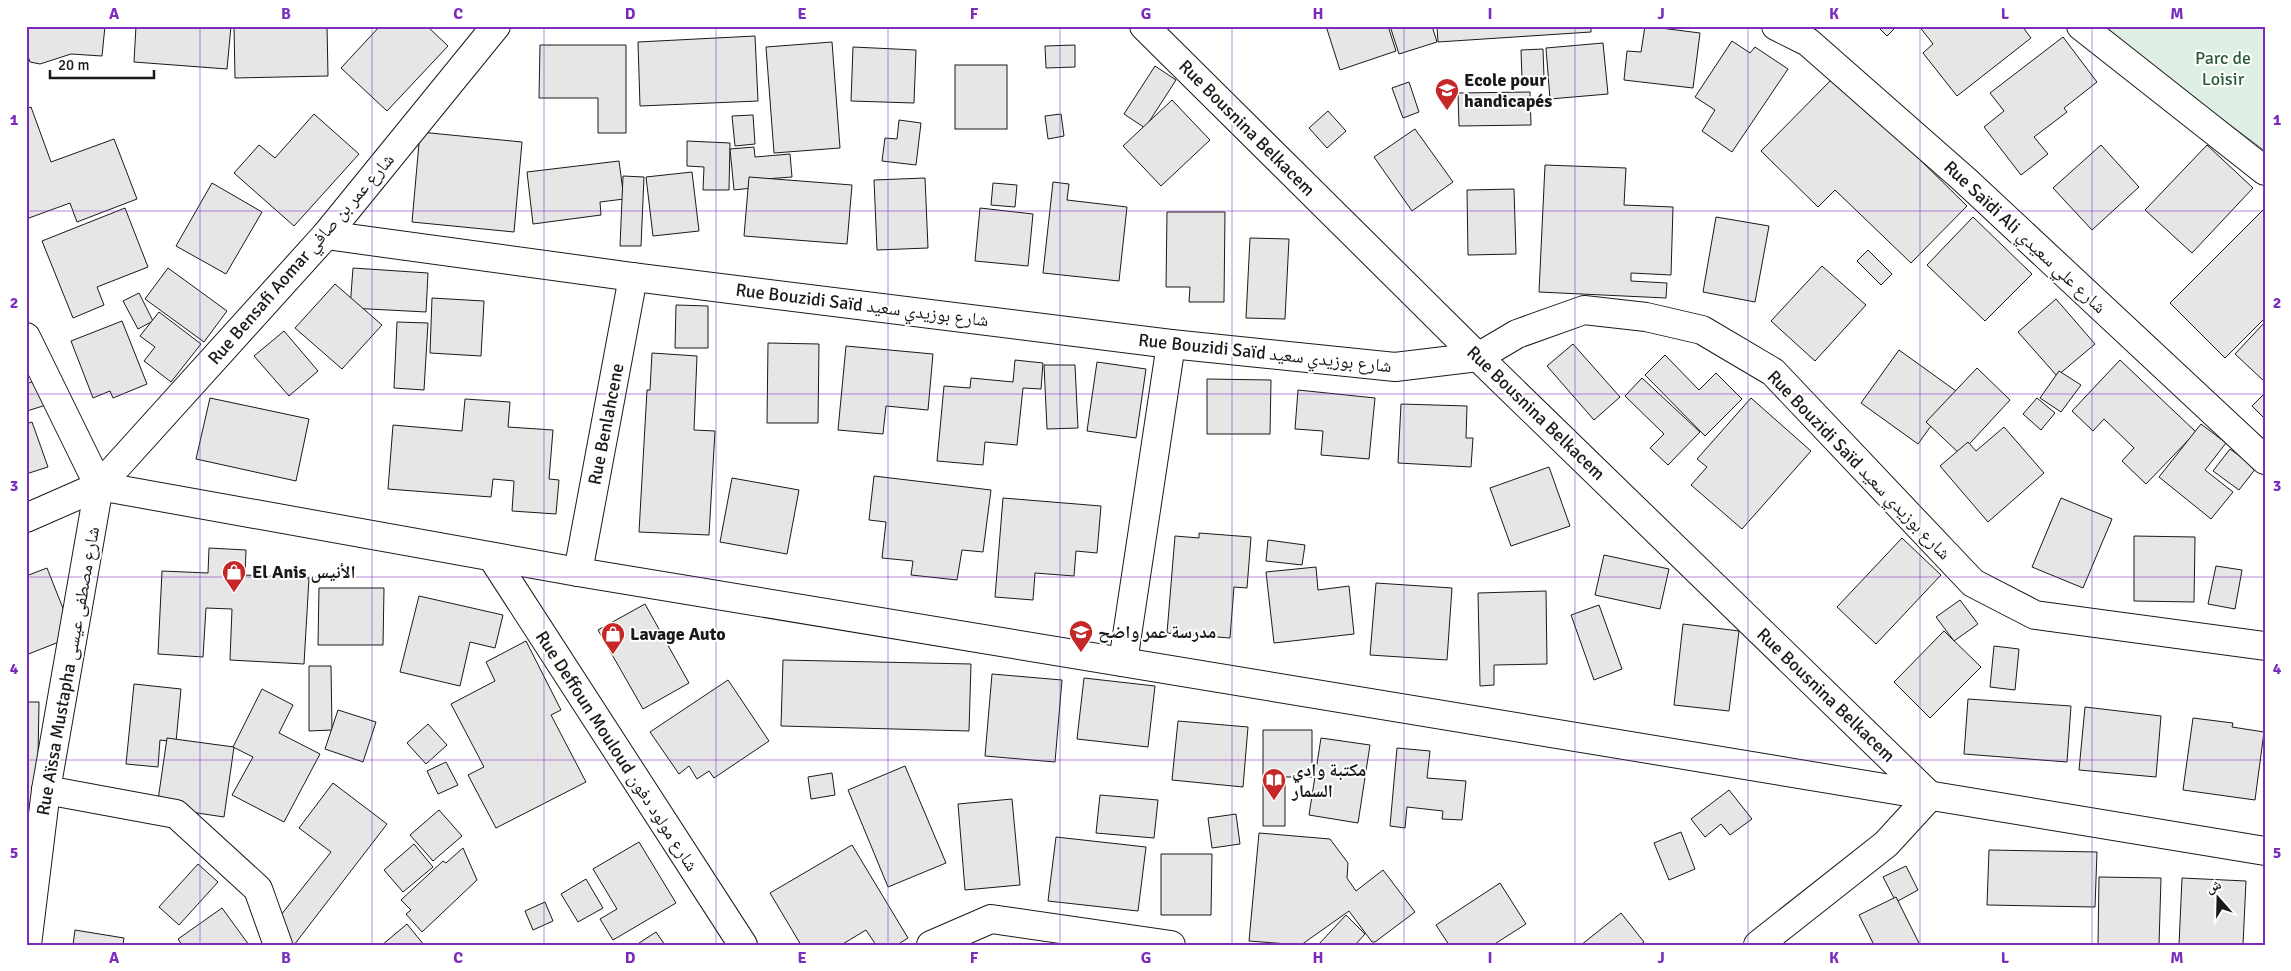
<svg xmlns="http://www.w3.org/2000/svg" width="2291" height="971" viewBox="0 0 2291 971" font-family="Signika,'Noto Naskh Arabic',sans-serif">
<rect width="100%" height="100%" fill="#fff"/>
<!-- green -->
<path fill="#e0efe3" stroke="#6a6a6a" d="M 2097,26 L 2265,26 L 2265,151 Z"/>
<!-- building -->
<g fill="#e6e6e6" stroke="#1a1a1a">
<path d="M 26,26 L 105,26 L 102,56 L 71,54 L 40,64 L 30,62 L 26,50 Z"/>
<path d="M 136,26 L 231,26 L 227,69 L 134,62 Z"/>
<path d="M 234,26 L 327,26 L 328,76 L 235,78 Z"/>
<path d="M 380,26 L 427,26 L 448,46 L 387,111 L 341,68 Z"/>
<path d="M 1326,26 L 1388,26 L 1396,51 L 1340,70 Z"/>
<path d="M 1390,26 L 1432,26 L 1437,42 L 1399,54 Z"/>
<path d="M 1437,26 L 1591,26 L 1591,32 L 1438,42 Z"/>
<path d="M 1645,26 L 1700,33 L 1693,88 L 1624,80 L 1627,51 L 1641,52 Z"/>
<path d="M 1877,26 L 1897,26 L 1887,36 Z"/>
<path d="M 1919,26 L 2022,26 L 2031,38 L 1957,96 L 1923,53 L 1933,44 Z"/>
<path d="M 755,36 L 758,101 L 640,106 L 638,42 Z"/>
<path d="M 2063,37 L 2097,82 L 2064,108 L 2067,112 L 2034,137 L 2048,154 L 2021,175 L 1984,127 L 2004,111 L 1990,93 Z"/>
<path d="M 1732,41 L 1750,53 L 1755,47 L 1788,69 L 1732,152 L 1702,131 L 1715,110 L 1695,97 Z"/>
<path d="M 832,42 L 840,148 L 774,153 L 766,47 Z"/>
<path d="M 1603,43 L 1608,94 L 1550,99 L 1546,48 Z"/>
<path d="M 540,45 L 626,45 L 626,133 L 598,133 L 598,98 L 539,98 Z"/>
<path d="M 1075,45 L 1075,67 L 1046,68 L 1045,46 Z"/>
<path d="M 853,47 L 916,50 L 914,103 L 851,101 Z"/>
<path d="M 1543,49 L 1544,77 L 1522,78 L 1521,50 Z"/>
<rect x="955" y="65" width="52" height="64"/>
<path d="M 1155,66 L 1176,80 L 1145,128 L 1124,114 Z"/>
<path d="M 1835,76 L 1967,206 L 1911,263 L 1835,190 L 1818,207 L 1761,151 Z"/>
<path d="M 1409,82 L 1419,112 L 1403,118 L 1392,88 Z"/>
<path d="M 1530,92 L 1531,125 L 1459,126 L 1458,93 Z"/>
<path d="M 1172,100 L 1210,140 L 1161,186 L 1123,146 Z"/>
<path d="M 31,107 L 51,162 L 114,139 L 137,199 L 77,222 L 70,203 L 29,218 L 26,210 L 26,109 Z"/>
<path d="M 1328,111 L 1346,131 L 1327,148 L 1309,128 Z"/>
<path d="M 314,114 L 359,154 L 294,226 L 234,173 L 259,145 L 275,158 Z"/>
<path d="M 1061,114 L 1064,136 L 1048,139 L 1045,116 Z"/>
<path d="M 753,115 L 755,144 L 735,146 L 732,116 Z"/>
<path d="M 899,120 L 921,123 L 916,165 L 882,161 L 885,138 L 897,139 Z"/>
<path d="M 1415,129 L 1453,182 L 1412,211 L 1374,157 Z"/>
<path d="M 420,132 L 522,142 L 514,232 L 412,222 Z"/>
<path d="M 687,141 L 730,143 L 729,190 L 703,190 L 704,167 L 687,166 Z"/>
<path d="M 2101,145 L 2139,187 L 2092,230 L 2053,188 Z"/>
<path d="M 2207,145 L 2253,188 L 2192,253 L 2145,210 Z"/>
<path d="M 754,147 L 755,157 L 790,154 L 792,177 L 751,180 L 752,188 L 734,190 L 730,149 Z"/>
<path d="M 619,161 L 624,199 L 600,202 L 601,215 L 533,224 L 527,172 Z"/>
<path d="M 1545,165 L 1626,168 L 1624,205 L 1673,207 L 1671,275 L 1631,273 L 1631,281 L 1667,283 L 1666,298 L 1539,292 Z"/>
<path d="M 692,172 L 699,231 L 653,236 L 646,177 Z"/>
<path d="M 623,176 L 644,177 L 641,246 L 620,246 Z"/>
<path d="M 749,177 L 852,185 L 847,244 L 744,236 Z"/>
<path d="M 925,178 L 928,248 L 877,250 L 874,180 Z"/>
<path d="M 1053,182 L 1069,184 L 1067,200 L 1127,207 L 1119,281 L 1043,273 Z"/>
<path d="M 212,183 L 262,212 L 226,274 L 176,246 Z"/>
<path d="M 993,183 L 1017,185 L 1015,207 L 991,205 Z"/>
<path d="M 1514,189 L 1516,254 L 1468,255 L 1467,190 Z"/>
<path d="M 125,208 L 148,267 L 97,287 L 104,305 L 73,318 L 42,241 Z"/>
<path d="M 980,208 L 1033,214 L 1028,266 L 975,261 Z"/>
<path d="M 2265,208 L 2265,318 L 2225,358 L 2170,303 Z"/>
<path d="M 1167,212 L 1225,212 L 1224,302 L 1189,302 L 1190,287 L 1166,287 Z"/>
<path d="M 1716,217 L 1769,226 L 1755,302 L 1703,292 Z"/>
<path d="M 1973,217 L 2032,274 L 1985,321 L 1927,265 Z"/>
<path d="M 1250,238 L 1289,239 L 1285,319 L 1246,318 Z"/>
<path d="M 1868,250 L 1892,274 L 1881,285 L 1857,261 Z"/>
<path d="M 1822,266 L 1866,305 L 1815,361 L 1771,321 Z"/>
<path d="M 168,268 L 227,311 L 204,342 L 145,299 Z"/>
<path d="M 353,268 L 428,273 L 426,312 L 350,308 Z"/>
<path d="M 335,284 L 382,325 L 342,369 L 295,328 Z"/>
<path d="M 139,293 L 153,321 L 138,329 L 123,301 Z"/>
<path d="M 432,298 L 484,301 L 481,356 L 430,353 Z"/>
<path d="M 2056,299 L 2095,344 L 2057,376 L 2018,332 Z"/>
<path d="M 676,305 L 708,306 L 708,348 L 675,348 Z"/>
<path d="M 159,312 L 201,344 L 171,382 L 144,361 L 155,347 L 140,336 Z"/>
<path d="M 122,321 L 147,384 L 113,398 L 110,391 L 93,398 L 71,341 Z"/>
<path d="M 397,322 L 428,323 L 424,390 L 394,388 Z"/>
<path d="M 2265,322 L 2265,382 L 2235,354 Z"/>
<path d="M 284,331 L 318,371 L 289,396 L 254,356 Z"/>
<path d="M 768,343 L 819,344 L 818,423 L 767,423 Z"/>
<path d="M 1573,344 L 1620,397 L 1594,420 L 1547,366 Z"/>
<path d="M 846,346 L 933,354 L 928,410 L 886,406 L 883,434 L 838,430 Z"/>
<path d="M 1899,350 L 1956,391 L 1918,444 L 1861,403 Z"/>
<path d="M 652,353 L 697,356 L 694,430 L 715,431 L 709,535 L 639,532 L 647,390 L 650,390 Z"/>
<path d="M 1665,355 L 1699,390 L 1716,373 L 1742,399 L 1705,436 L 1645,375 Z"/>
<path d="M 1015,360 L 1043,363 L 1041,389 L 1023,388 L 1017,445 L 985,442 L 983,465 L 937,461 L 944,386 L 970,388 L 971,378 L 1013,382 Z"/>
<path d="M 2120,360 L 2196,432 L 2146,484 L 2122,461 L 2134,448 L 2104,419 L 2093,431 L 2072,411 Z"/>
<path d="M 1097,362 L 1146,369 L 1136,438 L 1087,431 Z"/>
<path d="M 1044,365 L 1075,365 L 1078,428 L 1047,429 Z"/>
<path d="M 1977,368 L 2010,400 L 1960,454 L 1926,422 Z"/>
<path d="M 2059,371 L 2081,385 L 2061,412 L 2040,398 Z"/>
<path d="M 1642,378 L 1700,432 L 1668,465 L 1650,448 L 1664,434 L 1625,396 Z"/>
<path d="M 1207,379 L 1271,380 L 1270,434 L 1207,434 Z"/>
<path d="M 37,380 L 46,405 L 27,411 L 26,384 Z"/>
<path d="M 1298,390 L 1375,398 L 1369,459 L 1321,455 L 1323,431 L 1295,429 Z"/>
<path d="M 2265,393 L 2265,419 L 2252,406 Z"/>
<path d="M 210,398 L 309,419 L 296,481 L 196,459 Z"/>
<path d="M 1751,398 L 1811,451 L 1742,529 L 1691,485 L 1707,467 L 1697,459 Z"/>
<path d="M 2037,398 L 2055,413 L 2041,430 L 2023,414 Z"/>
<path d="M 465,399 L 510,402 L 508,427 L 553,430 L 549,479 L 559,480 L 556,514 L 512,511 L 514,481 L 493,479 L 491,497 L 388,489 L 393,425 L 462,431 Z"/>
<path d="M 1401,404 L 1467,406 L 1466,438 L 1473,438 L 1471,467 L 1398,463 Z"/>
<path d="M 32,422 L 48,467 L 26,474 L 26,424 Z"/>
<path d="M 2201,424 L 2226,443 L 2205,470 L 2233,492 L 2211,519 L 2159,477 Z"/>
<path d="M 2004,427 L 2044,473 L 1988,522 L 1940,466 L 1968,442 L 1976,451 Z"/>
<path d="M 2230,449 L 2256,468 L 2239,490 L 2213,471 Z"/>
<path d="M 1549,467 L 1570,526 L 1511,546 L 1490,488 Z"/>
<path d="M 874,476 L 991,490 L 983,552 L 962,550 L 957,580 L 911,575 L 913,561 L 882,558 L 886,522 L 869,520 Z"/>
<path d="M 732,478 L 799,490 L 787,554 L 720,542 Z"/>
<path d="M 1003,498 L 1101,506 L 1097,553 L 1076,551 L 1074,576 L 1035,573 L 1033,600 L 995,597 Z"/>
<path d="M 2061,498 L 2112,519 L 2083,588 L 2032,567 Z"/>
<path d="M 1199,533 L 1251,537 L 1247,588 L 1234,587 L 1230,638 L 1167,633 L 1175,536 L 1199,538 Z"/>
<path d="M 2134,536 L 2195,537 L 2194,602 L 2134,601 Z"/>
<path d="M 1902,538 L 1941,575 L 1876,644 L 1837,607 Z"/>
<path d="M 1268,540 L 1305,545 L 1302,565 L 1266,561 Z"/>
<path d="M 209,548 L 246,550 L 245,575 L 309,578 L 304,664 L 230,660 L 232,609 L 206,608 L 203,657 L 158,654 L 162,571 L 208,573 Z"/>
<path d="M 1604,555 L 1669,569 L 1660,609 L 1595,595 Z"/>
<path d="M 2216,566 L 2242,570 L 2235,609 L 2208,604 Z"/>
<path d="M 1316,567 L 1318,590 L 1349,586 L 1354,634 L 1274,643 L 1266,572 Z"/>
<path d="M 47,568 L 74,636 L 26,655 L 26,576 Z"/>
<path d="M 1376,583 L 1452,588 L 1447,660 L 1370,655 Z"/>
<path d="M 319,588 L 384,588 L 383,645 L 318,645 Z"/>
<path d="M 1546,591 L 1547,664 L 1494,665 L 1494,685 L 1480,686 L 1478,593 Z"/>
<path d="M 419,596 L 503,615 L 495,648 L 470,642 L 460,686 L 400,672 Z"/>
<path d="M 1960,600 L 1978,624 L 1954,641 L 1936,617 Z"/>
<path d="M 645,604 L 689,683 L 643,709 L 598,630 Z"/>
<path d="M 1599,605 L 1622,669 L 1594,680 L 1571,615 Z"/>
<path d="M 1683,624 L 1739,631 L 1729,711 L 1674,705 Z"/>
<path d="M 1944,631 L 1981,667 L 1930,718 L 1894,682 Z"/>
<path d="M 526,641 L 561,710 L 551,715 L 586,782 L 496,828 L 468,775 L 484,767 L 451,704 L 495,681 L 486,662 Z"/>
<path d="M 1994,646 L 2019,649 L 2015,690 L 1990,687 Z"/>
<path d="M 783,660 L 971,664 L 969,731 L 781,726 Z"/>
<path d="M 309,666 L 331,666 L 332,730 L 309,731 Z"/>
<path d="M 992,674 L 1062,680 L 1055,762 L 985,756 Z"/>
<path d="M 1084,678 L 1155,686 L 1148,747 L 1077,739 Z"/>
<path d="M 728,680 L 769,741 L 714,778 L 709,771 L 697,779 L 689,766 L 679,774 L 650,732 Z"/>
<path d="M 134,684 L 181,689 L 176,742 L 160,740 L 158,767 L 126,764 Z"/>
<path d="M 262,689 L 293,705 L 279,733 L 320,754 L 284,822 L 232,795 L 253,757 L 233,747 Z"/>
<path d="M 1968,699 L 2071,706 L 2067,762 L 1964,754 Z"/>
<path d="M 26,702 L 39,702 L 37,814 L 26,814 Z"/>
<path d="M 2085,707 L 2161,716 L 2156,777 L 2079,770 Z"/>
<path d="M 338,710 L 376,722 L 363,762 L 325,749 Z"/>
<path d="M 2193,718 L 2233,723 L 2232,727 L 2264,732 L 2255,800 L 2183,790 Z"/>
<path d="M 1178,721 L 1248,727 L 1243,787 L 1172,780 Z"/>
<path d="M 428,724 L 447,745 L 426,764 L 407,743 Z"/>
<path d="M 1263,730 L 1312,730 L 1312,777 L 1285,777 L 1285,826 L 1263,826 Z"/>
<path d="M 167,738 L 234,747 L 224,817 L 157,807 Z"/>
<path d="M 1321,738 L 1370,745 L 1358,823 L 1309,815 Z"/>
<path d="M 1397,748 L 1430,751 L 1427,778 L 1466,781 L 1462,820 L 1442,819 L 1443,811 L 1407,807 L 1405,828 L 1390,826 Z"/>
<path d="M 446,762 L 458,785 L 438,794 L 427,771 Z"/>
<path d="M 905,766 L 946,863 L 888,887 L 848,790 Z"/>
<path d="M 832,773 L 835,795 L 811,799 L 808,777 Z"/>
<path d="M 333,783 L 387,824 L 294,945 L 278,945 L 265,935 L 331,852 L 299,828 Z"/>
<path d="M 1729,790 L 1752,819 L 1730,835 L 1721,824 L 1705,837 L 1691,819 Z"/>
<path d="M 1100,795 L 1158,800 L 1154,838 L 1096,833 Z"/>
<path d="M 1012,799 L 1020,885 L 965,890 L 958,804 Z"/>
<path d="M 439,810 L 462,836 L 433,861 L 410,835 Z"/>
<path d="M 1236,814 L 1240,844 L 1212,848 L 1208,818 Z"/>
<path d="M 1681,832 L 1695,869 L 1669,880 L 1654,843 Z"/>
<path d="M 1259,833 L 1330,839 L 1348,863 L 1347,878 L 1356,891 L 1383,870 L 1415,912 L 1375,942 L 1372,942 L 1349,911 L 1301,945 L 1249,941 Z"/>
<path d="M 1056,837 L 1146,847 L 1138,911 L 1048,901 Z"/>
<path d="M 639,842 L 676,903 L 613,940 L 600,919 L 617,909 L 593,869 Z"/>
<path d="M 414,844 L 433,867 L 403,892 L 384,870 Z"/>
<path d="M 852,845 L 908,938 L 897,945 L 876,945 L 866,930 L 841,945 L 801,945 L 770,893 Z"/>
<path d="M 463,848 L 477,880 L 422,932 L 406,914 L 411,910 L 401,900 L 443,861 L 446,863 Z"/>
<path d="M 1989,850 L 2097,852 L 2095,907 L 1987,905 Z"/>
<path d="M 1161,854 L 1212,854 L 1211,915 L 1161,915 Z"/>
<path d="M 198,864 L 218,882 L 179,925 L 159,907 Z"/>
<path d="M 1906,866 L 1918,890 L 1896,902 L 1883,877 Z"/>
<path d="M 2099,877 L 2161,878 L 2159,945 L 2098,945 Z"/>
<path d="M 2182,878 L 2246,881 L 2243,945 L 2179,945 Z"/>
<path d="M 586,879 L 603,908 L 578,922 L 561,894 Z"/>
<path d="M 1500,883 L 1526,924 L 1493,945 L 1449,945 L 1436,925 Z"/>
<path d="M 1896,897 L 1920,945 L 1874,945 L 1859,915 Z"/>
<path d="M 545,902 L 553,921 L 533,930 L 525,911 Z"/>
<path d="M 222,908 L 249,945 L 182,945 L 178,939 Z"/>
<path d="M 1621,913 L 1644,942 L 1640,945 L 1581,945 Z"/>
<path d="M 1346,915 L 1365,934 L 1355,945 L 1318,945 Z"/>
<path d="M 407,924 L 424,945 L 382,945 Z"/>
<path d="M 75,930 L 124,938 L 123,945 L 73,945 Z"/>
<path d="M 656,932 L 665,945 L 636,945 Z"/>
</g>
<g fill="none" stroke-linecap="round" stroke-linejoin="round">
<!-- minor casing -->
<g stroke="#1a1a1a" stroke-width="30">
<g id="minor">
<path d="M 1144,26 L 1478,357 L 1930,796 L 1886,844 L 1758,945"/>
<path d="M 1776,26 L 1808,42 L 1966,181 L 2265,460"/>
<path d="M 326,235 L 633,277 L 1171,344 L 1395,367 L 1478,357 L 1517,334 L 1584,310 L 1646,317 L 1702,330 L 1773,372 L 1973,583 L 2035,615 L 2265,646"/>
<path d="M 26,337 L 99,486"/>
<path d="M 99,486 L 326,235 L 496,26"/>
<path d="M 26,518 L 99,486 L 578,572 L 2265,851"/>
<path d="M 492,557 L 743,945"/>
<path d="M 578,572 L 633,277"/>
<path d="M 1123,662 L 1171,344"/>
<path d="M 46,790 L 176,814 L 258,889 L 278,945"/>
<path d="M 27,945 L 46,790 L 99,486"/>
<path d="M 931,945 L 991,919 L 1171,945"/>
</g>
</g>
<!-- tertiary casing -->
<g stroke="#1a1a1a" stroke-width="30">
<path id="tertiary" d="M 2081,26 L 2265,171"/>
</g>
<!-- minor -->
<use href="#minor" stroke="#fff" stroke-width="28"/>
<!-- tertiary -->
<use href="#tertiary" stroke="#fff" stroke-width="28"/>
</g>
<!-- grid -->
<path fill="none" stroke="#7b2cbf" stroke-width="1" stroke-opacity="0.55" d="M 200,26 L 200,945M 372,26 L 372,945M 544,26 L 544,945M 716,26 L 716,945M 888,26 L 888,945M 1060,26 L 1060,945M 1232,26 L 1232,945M 1404,26 L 1404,945M 1575,26 L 1575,945M 1748,26 L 1748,945M 1920,26 L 1920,945M 2092,26 L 2092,945M 26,211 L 2265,211M 26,394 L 2265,394M 26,577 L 2265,577M 26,760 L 2265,760"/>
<!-- icons -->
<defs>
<g id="school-pin" transform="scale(1.25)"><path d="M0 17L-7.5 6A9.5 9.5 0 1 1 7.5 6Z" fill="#c62828" stroke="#fff"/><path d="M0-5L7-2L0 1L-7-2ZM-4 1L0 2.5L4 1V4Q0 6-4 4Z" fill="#fff"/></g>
<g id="shop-pin" transform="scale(1.25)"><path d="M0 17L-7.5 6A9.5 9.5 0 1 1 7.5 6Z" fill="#c62828" stroke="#fff"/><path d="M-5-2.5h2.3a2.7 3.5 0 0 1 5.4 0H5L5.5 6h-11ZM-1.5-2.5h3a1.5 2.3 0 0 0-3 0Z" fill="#fff"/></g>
<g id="library-pin" transform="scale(1.25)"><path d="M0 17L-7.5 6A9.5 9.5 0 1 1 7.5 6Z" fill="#c62828" stroke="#fff"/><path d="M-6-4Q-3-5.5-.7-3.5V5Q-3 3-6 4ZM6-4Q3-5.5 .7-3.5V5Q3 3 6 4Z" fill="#fff"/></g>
</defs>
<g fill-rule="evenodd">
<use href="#school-pin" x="1447" y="90"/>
<use href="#shop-pin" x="234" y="572"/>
<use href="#school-pin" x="1081" y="632"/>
<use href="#shop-pin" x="613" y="634"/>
<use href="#library-pin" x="1274" y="780"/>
</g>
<g text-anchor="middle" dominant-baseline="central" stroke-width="4" stroke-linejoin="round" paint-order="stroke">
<!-- park labels -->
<g font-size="18" fill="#2b5a34" stroke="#fff">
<text x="2223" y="58">Parc de<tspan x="2223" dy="21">Loisir</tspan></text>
</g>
<!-- poi labels -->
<g font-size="18" font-weight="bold" fill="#1a1a1a" stroke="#fff" text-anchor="start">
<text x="1464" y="80">Ecole pour<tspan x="1464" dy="21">handicapés</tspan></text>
<text x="252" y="572">El Anis الأنيس</text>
<text x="1098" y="632">مدرسة عمر واضح</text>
<text x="630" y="634">Lavage Auto</text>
<text x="1292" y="770">مكتبة وادي<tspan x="1292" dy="21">السمار</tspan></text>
</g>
<!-- street labels -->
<g font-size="18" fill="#1a1a1a" stroke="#fff">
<text transform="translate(1247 128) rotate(45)">Rue Bousnina Belkacem</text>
<text transform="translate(2025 237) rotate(43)">Rue Saïdi Ali شارع علي سعيدي</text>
<text transform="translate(301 259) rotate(-49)">Rue Bensafi Aomar شارع عمر بن صافي</text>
<text transform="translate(862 305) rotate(7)">Rue Bouzidi Saïd شارع بوزيدي سعيد</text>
<text transform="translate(1265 353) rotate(6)">Rue Bouzidi Saïd شارع بوزيدي سعيد</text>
<text transform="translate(1536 413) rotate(44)">Rue Bousnina Belkacem</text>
<text transform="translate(606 424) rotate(-79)">Rue Benlahcene</text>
<text transform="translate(1859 465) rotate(46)">Rue Bouzidi Saïd شارع بوزيدي سعيد</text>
<text transform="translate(68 671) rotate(-80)">Rue Aïssa Mustapha شارع مصطفى عيسى</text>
<text transform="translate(1826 695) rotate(44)">Rue Bousnina Belkacem</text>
<text transform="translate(617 751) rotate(57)">Rue Deffoun Mouloud شارع مولود دفون</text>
</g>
</g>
<!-- border -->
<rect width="2291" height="971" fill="none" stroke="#ffffff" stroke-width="55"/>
<!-- north arrow -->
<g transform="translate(2218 898) rotate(340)" stroke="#ffffff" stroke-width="4" paint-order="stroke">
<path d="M0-4L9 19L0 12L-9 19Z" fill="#1a1a1a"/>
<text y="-8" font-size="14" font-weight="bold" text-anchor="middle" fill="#1a1a1a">ش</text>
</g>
<!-- scale -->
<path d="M50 70v8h104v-8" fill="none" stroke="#1a1a1a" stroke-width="2.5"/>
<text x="58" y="70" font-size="15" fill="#1a1a1a" stroke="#ffffff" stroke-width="4" paint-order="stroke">20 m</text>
<rect x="28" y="28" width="2236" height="916" fill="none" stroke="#7b2cbf" stroke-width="2"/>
<g font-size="16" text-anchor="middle" font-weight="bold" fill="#7b2cbf">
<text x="114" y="19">A</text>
<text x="286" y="19">B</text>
<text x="458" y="19">C</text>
<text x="630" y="19">D</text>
<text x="802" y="19">E</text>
<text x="974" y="19">F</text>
<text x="1146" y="19">G</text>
<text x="1318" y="19">H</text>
<text x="1490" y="19">I</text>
<text x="1661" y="19">J</text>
<text x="1834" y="19">K</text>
<text x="2005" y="19">L</text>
<text x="2177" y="19">M</text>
<text x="14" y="125">1</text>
<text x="2277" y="125">1</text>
<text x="14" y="308">2</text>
<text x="2277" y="308">2</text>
<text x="14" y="491">3</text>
<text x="2277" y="491">3</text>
<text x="14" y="674">4</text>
<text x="2277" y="674">4</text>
<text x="14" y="858">5</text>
<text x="2277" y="858">5</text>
<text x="114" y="963">A</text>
<text x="286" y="963">B</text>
<text x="458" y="963">C</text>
<text x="630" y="963">D</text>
<text x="802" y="963">E</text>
<text x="974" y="963">F</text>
<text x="1146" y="963">G</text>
<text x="1318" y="963">H</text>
<text x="1490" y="963">I</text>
<text x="1661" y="963">J</text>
<text x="1834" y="963">K</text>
<text x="2005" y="963">L</text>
<text x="2177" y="963">M</text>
</g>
</svg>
